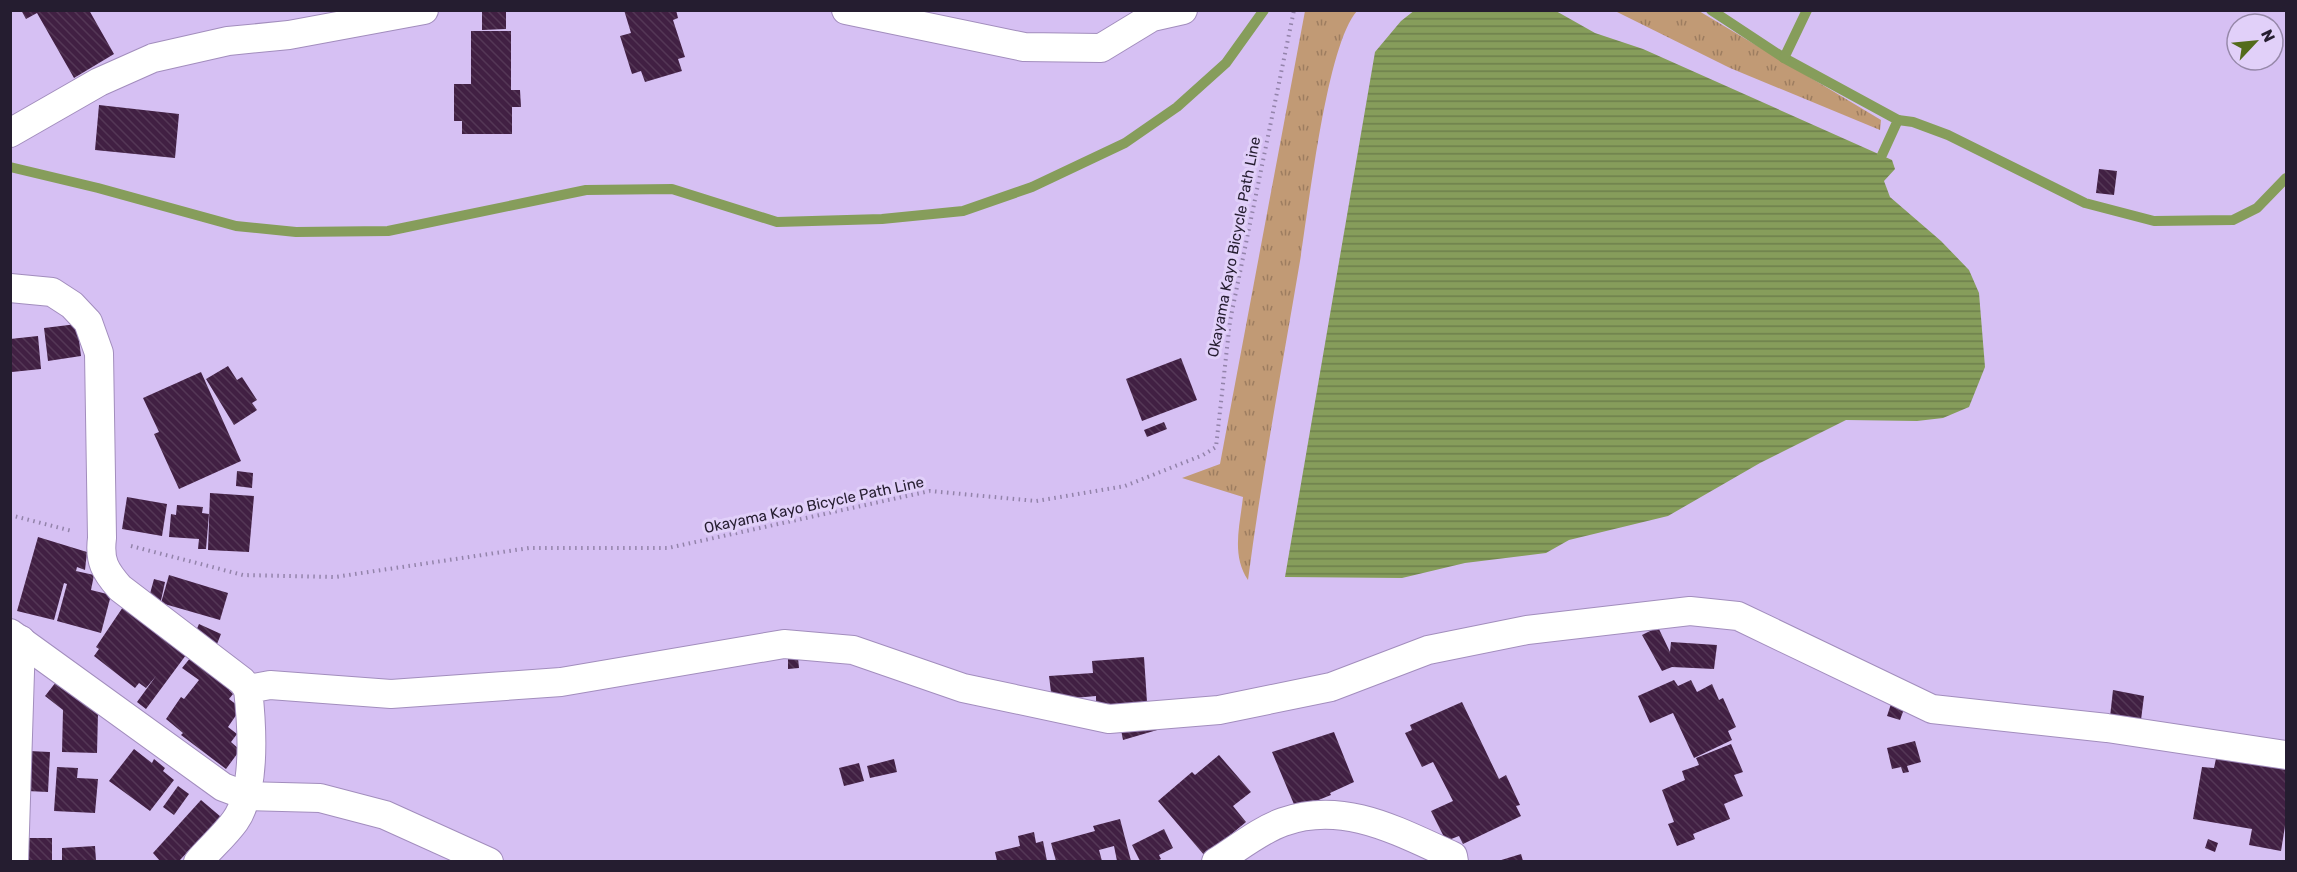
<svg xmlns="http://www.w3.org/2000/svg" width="2297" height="872" viewBox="0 0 2297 872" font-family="Rubik,sans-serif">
<defs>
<pattern id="grass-tufts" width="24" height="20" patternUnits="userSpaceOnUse" patternTransform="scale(1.5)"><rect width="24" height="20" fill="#c19a75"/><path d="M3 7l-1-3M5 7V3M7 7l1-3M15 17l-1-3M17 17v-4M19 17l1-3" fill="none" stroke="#9d7d60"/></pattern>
<pattern id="water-rules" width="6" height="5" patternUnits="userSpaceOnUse" patternTransform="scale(1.5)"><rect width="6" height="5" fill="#869d5b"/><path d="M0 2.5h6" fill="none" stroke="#6d7f4c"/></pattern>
<pattern id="building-back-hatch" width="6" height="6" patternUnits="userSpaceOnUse" patternTransform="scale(1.5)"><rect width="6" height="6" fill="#412043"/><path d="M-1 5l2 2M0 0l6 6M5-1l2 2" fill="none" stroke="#543756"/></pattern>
</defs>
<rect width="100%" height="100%" fill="#d6c0f3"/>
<!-- grass -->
<g fill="url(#grass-tufts)">
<path d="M 1305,11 L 1357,11 C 1326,46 1309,208 1300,261 C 1282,368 1262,473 1248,580 C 1231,555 1240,525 1243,497 L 1182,478 L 1220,464 Z"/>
<path d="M 1615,11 L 1699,11 L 1881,120 L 1880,130 L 1730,68 Z"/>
</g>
<!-- water -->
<path fill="url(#water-rules)" d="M 1415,10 L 1556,11 L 1595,33 L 1643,49 L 1892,160 L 1895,169 L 1884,181 L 1890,197 L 1941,241 L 1969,270 L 1979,293 L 1985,367 L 1969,407 L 1943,418 L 1917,421 L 1846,420 L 1760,463 L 1668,516 L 1569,540 L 1546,553 L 1465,563 L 1402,578 L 1285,577 L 1375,52 L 1401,21 Z"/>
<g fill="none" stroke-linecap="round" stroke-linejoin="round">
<!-- stream -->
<g stroke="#869d5b" stroke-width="10">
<path d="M 1711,10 L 1784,58 L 1898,120 L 1882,155"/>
<path d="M 1784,58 L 1807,10"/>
<path d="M 1898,120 L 1913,122 L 1948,135 L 2085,203 L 2154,221 L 2233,220 L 2257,208 L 2286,178"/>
<path d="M 10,167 L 98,188 L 236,226 L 296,232 L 388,231 L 586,190 L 672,189 L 777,222 L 882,219 L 963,211 L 1032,187 L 1125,143 L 1177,107 L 1226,63 L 1264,10"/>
</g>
</g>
<!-- building -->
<g fill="url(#building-back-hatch)">
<path d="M 21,10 L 89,10 L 114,54 L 74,78 L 37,13 L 26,19 Z"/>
<path d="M 482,10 L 506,10 L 506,29 L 482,30 Z"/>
<path d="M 624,10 L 676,10 L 678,18 L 673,20 L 685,57 L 678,59 L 682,71 L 645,82 L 641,71 L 632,74 L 620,36 L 631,33 Z"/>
<path d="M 471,31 L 511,31 L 511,90 L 520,90 L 521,107 L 512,107 L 512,134 L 462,134 L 462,121 L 454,121 L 454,84 L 471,84 Z"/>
<path d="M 99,105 L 179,114 L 175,158 L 95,150 Z"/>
<path d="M 2099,169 L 2117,171 L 2114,195 L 2096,193 Z"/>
<path d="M 77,324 L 81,356 L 48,361 L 44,328 Z"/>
<path d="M 38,336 L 41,369 L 12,372 L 10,339 Z"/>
<path d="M 1181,358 L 1197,400 L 1142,421 L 1126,379 Z"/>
<path d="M 228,366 L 237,380 L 242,377 L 257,400 L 252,403 L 257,410 L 234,425 L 206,379 Z"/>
<path d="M 201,372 L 241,461 L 179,489 L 154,434 L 159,432 L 143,398 Z"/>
<path d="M 1164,422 L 1167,429 L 1147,437 L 1144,430 Z"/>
<path d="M 237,471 L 253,473 L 252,488 L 236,486 Z"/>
<path d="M 210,493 L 254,496 L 249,552 L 208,550 Z"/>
<path d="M 127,497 L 167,504 L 162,536 L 122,529 Z"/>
<path d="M 177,505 L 203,507 L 202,513 L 209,514 L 206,549 L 198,549 L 199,539 L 169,537 L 171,514 L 176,515 Z"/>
<path d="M 38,537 L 87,552 L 85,570 L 77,567 L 76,571 L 94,575 L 91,590 L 111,595 L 101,633 L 57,621 L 67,584 L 64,583 L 54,620 L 17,611 Z"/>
<path d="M 169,575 L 228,593 L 220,620 L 161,603 Z"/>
<path d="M 154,579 L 165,582 L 160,605 L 148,601 Z"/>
<path d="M 123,607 L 186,655 L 146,709 L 137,702 L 156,676 L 146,688 L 139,683 L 135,688 L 94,656 L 99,649 L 96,647 Z"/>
<path d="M 199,624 L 221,634 L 217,644 L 195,633 Z"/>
<path d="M 1658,627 L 1670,652 L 1671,642 L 1717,645 L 1714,669 L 1672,667 L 1662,671 L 1642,635 Z"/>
<path d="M 191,657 L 231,686 L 229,690 L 233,694 L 229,699 L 241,708 L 228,727 L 237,734 L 231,742 L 240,750 L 226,769 L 181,735 L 183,733 L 166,719 L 181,697 L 184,699 L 199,680 L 182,668 Z"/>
<path d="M 1144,657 L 1147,702 L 1096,706 L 1096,696 L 1052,700 L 1049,676 L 1093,673 L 1092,661 Z"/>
<path d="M 788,658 L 798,658 L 799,668 L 788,669 Z"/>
<path d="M 1674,680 L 1678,686 L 1691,680 L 1697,692 L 1712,684 L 1719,700 L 1723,698 L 1736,727 L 1728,731 L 1732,740 L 1694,758 L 1673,713 L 1650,723 L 1638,696 Z"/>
<path d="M 56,682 L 98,713 L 97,753 L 62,752 L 63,710 L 45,696 Z"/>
<path d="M 2113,690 L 2144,696 L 2141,720 L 2110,717 Z"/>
<path d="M 1462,702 L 1499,779 L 1506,775 L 1520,805 L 1516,806 L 1521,816 L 1463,844 L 1459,836 L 1446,841 L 1431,811 L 1453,801 L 1433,762 L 1422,767 L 1405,733 L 1412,730 L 1410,725 Z"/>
<path d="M 1891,704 L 1904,709 L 1900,720 L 1887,716 Z"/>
<path d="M 1120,725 L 1164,728 L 1123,740 Z"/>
<path d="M 1334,732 L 1354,782 L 1330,793 L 1331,795 L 1296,809 L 1272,752 Z"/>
<path d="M 1915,741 L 1921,762 L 1907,766 L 1909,772 L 1903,773 L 1901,767 L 1892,769 L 1887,748 Z"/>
<path d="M 1731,744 L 1743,772 L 1734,775 L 1743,796 L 1724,804 L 1730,819 L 1693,834 L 1695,839 L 1677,846 L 1668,824 L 1674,822 L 1662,790 L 1685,780 L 1682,771 L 1699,765 L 1696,758 Z"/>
<path d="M 134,749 L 152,763 L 154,759 L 165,768 L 163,771 L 174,780 L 150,811 L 109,781 Z"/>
<path d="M 29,751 L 50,752 L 48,792 L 27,791 Z"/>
<path d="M 2217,754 L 2286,770 L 2286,820 L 2281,851 L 2249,845 L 2252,829 L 2193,819 L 2202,767 L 2214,768 Z"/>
<path d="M 1219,755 L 1251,792 L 1233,806 L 1246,822 L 1205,856 L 1158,801 L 1192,772 L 1195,775 Z"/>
<path d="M 894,759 L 897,772 L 870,778 L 867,766 Z"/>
<path d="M 859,763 L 864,781 L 844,786 L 839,768 Z"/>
<path d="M 57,767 L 78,768 L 77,778 L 98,779 L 95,813 L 54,811 Z"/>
<path d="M 178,786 L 189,794 L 174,815 L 163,807 Z"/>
<path d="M 201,800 L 221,817 L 179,861 L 160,861 L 153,853 Z"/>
<path d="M 1120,819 L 1131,861 L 1117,861 L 1114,846 L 1099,850 L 1102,861 L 1056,861 L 1051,843 L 1095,831 L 1093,826 Z"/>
<path d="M 1164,829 L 1173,848 L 1159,855 L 1161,859 L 1157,861 L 1140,861 L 1132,845 Z"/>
<path d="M 1034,832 L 1036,843 L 1043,841 L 1047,861 L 997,861 L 995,852 L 1020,846 L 1018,836 Z"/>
<rect x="27" y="838" width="25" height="23"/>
<path d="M 2208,839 L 2218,843 L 2215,852 L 2205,848 Z"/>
<path d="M 95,846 L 96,861 L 62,861 L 62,848 Z"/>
<path d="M 1521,854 L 1523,861 L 1498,861 Z"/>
</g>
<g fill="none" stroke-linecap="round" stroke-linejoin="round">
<!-- street casing -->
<g stroke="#a28dbd" stroke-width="30">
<g id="street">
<path d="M 846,10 L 1024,47 L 1101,48 L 1152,17 L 1183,10"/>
<path d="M 10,133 L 99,82 L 153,58 L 228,41 L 289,35 L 424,10"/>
<path d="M 10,288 L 52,292 L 72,305 L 88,322 L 99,353 L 102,538 C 99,561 105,571 120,588 L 242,681 L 248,689"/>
<path d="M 10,633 L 223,787 L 247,796 L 320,798 L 385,815 L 489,862"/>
<path d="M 14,862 L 21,640"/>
<path d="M 198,862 C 210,848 225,835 235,821 C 257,790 252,725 248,689 L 270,685 L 391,694 L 561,682 L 784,644 L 853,650 L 963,688 L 1109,719 L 1219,710 L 1331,687 L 1428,650 L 1527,630 L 1690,611 L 1738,616 L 1932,709 L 2107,728 L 2286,755"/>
<path d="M 1216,862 C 1237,849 1260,830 1283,822 C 1344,800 1399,832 1453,856 L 1454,862"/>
</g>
</g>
<!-- path -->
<g stroke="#9383aa" stroke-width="4" stroke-dasharray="1.5 4.5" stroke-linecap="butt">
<path d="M 10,515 L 72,531"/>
<path d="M 131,546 L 243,575 L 335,577 L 529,548 L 668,548 L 930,491 L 1036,501 L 1125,486 L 1203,455 L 1216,447 L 1230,321 L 1294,10"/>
</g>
<!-- street -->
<use href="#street" stroke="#fff" stroke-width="28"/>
</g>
<g text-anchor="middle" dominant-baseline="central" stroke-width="6" stroke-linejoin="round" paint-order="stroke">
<!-- street labels -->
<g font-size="15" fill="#251d30" stroke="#e1d0f9">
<text transform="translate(1234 247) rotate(-79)">Okayama Kayo Bicycle Path Line</text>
<text transform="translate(814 505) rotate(-12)">Okayama Kayo Bicycle Path Line</text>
</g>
</g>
<!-- border -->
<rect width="2297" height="872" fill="none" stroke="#251d30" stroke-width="24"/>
<!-- north arrow -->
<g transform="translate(2255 42) rotate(64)"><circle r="28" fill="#e1d0f9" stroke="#9688a9" stroke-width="1.5"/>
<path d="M0-4.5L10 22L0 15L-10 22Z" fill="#536b1b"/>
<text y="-9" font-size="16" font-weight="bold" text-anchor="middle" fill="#251d30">N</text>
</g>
</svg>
